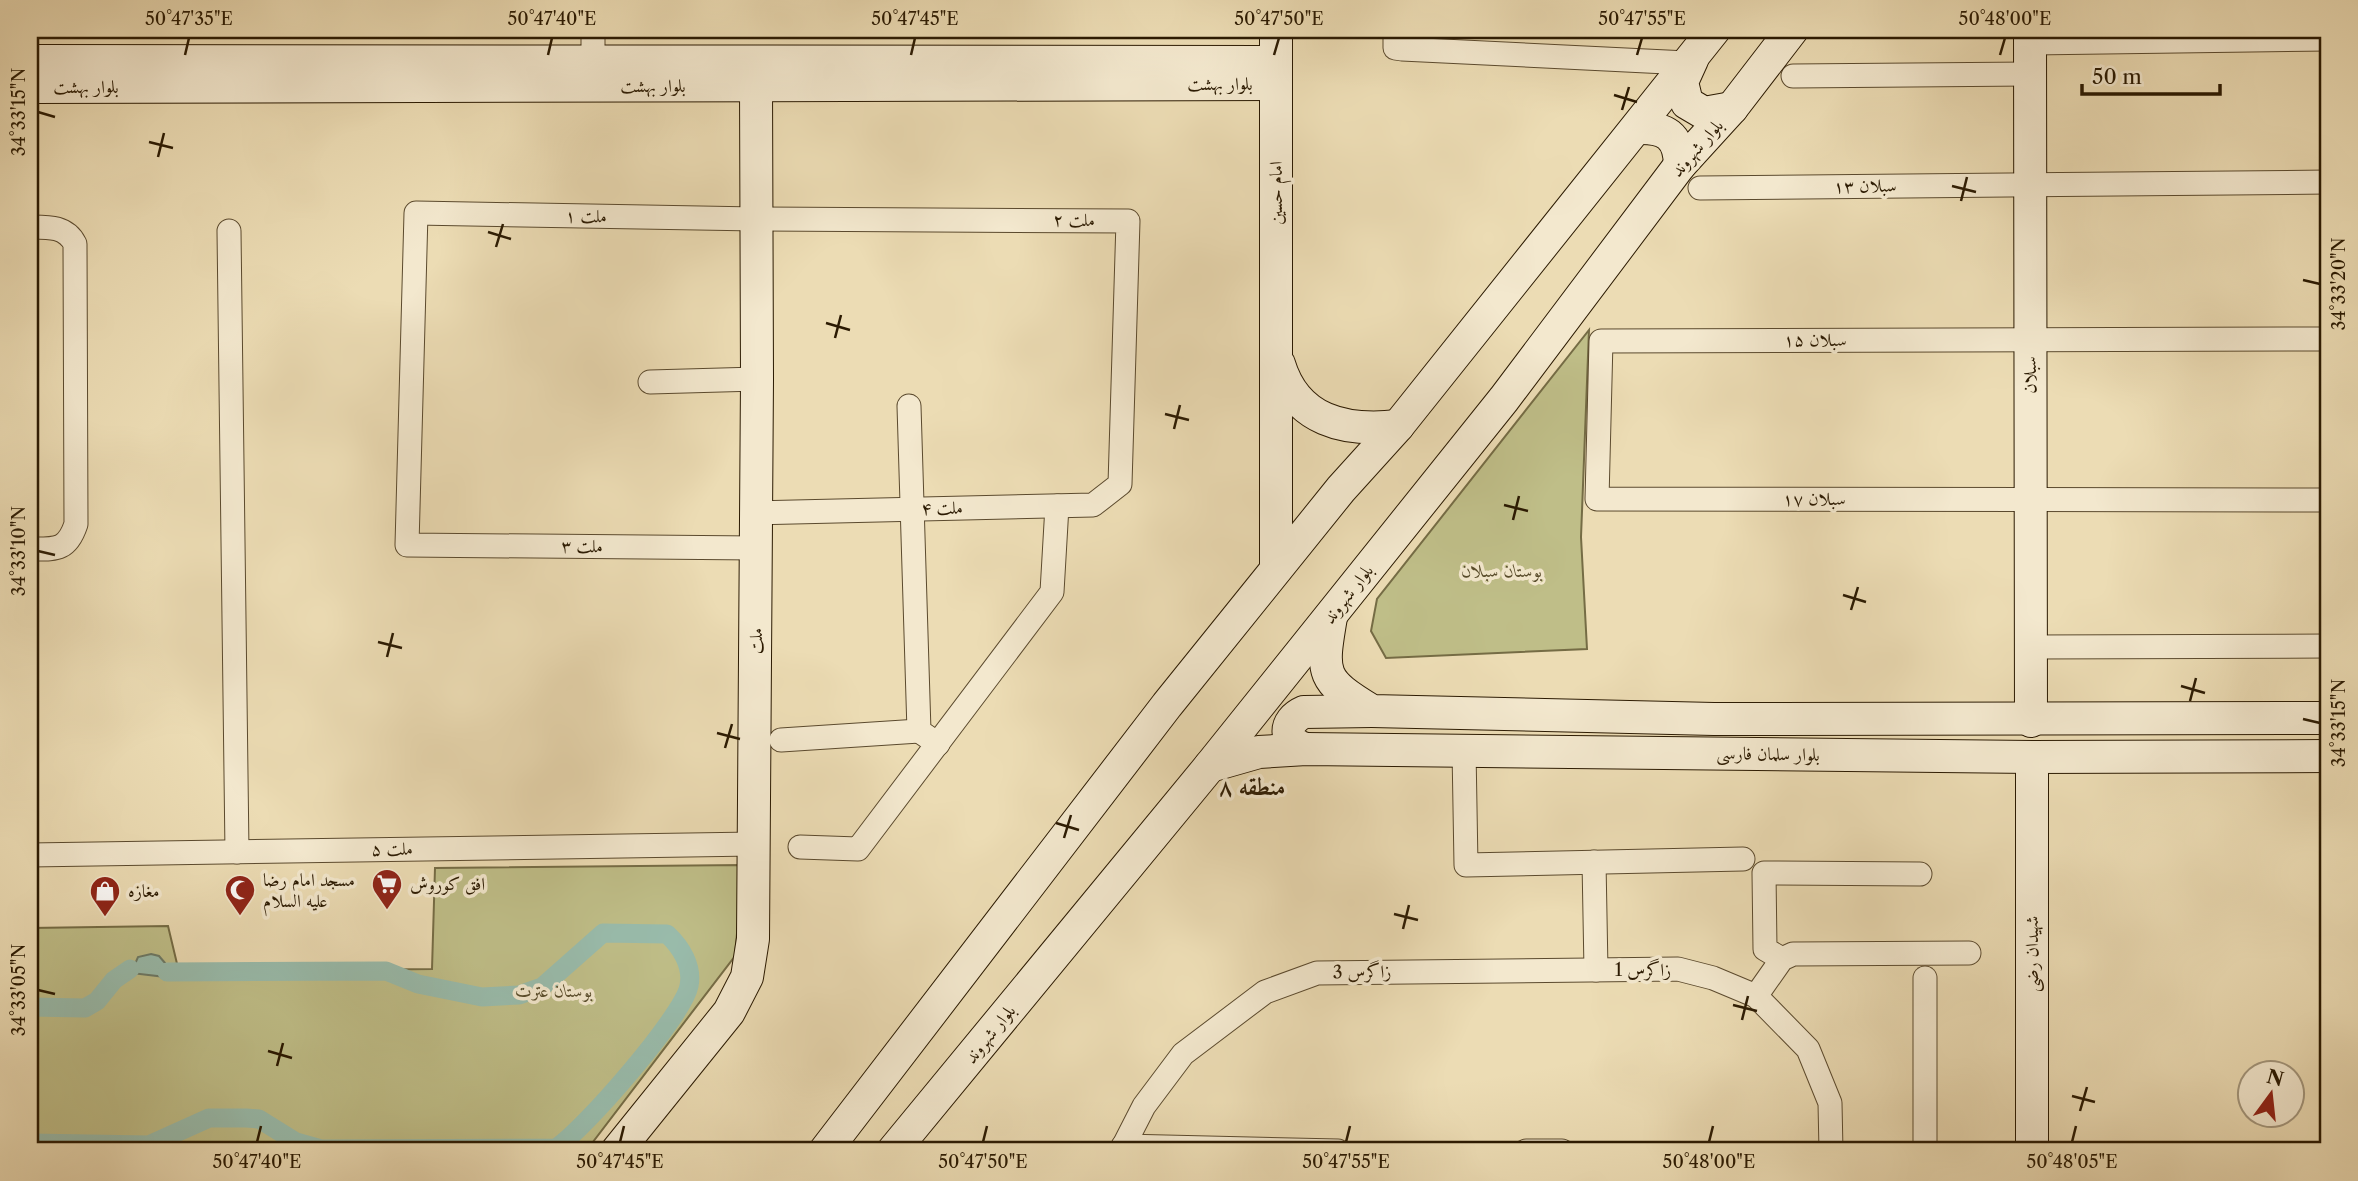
<svg xmlns="http://www.w3.org/2000/svg" width="2358" height="1181" viewBox="0 0 2358 1181" font-family="'Libre Caslon Text',Amiri,serif">
<rect width="100%" height="100%" fill="#ecdcb4"/>
<filter id="stains"><feTurbulence type="fractalNoise" baseFrequency=".00286" numOctaves="4"/><feColorMatrix values="0 0 0 0 .2 0 0 0 0 .09 0 0 0 0 .02 0 0 0 .5 -.17"/></filter>
<radialGradient id="worn" r=".72"><stop offset=".6" stop-color="#630" stop-opacity="0"/><stop offset="1" stop-color="#630" stop-opacity=".3"/></radialGradient>
<!-- green -->
<g fill="#bfbe88" stroke="#756c45" stroke-width="2">
<path d="M 1589,330 L 1581,537 L 1587,649 L 1386,658 L 1371,631 L 1377,599 Z"/>
<path d="M 743,865 L 735,956 L 586,1151 L 30,1151 L 30,928 L 168,926 L 179,972 L 432,969 L 435,868 Z"/>
</g>
<!-- water -->
<path fill="#99bcac" stroke="#6d7b68" stroke-width="2" d="M 151,954 L 159,956 L 165,963 L 166,977 L 131,973 L 138,957 Z"/>
<g fill="none" stroke-linecap="round" stroke-linejoin="round">
<!-- canal -->
<g stroke="#99bcac" stroke-width="19">
<path d="M 30,1007 L 85,1008 L 97,1001 L 114,980 L 130,969"/>
<path d="M 30,1143 L 149,1145 L 209,1118 L 246,1118 L 259,1119 L 296,1142 L 321,1149 L 556,1148 C 583,1131 683,1016 689,986 C 693,966 681,947 667,934 L 603,933 L 542,987 L 519,995 L 482,997 L 418,984 L 386,971 L 167,972"/>
</g>
<!-- street casing -->
<g stroke="#5b4a2e" stroke-width="25">
<g id="street">
<path d="M 593,30 L 593,60"/>
<path d="M 1395,30 L 1395,48 L 1402,49 L 1687,63"/>
<path d="M 2030,43 L 2328,39"/>
<path d="M 1793,76 L 2029,74"/>
<path d="M 1700,188 L 2328,182"/>
<path d="M 30,227 C 48,227 66,226 75,244 L 76,524 C 67,551 56,549 30,549"/>
<path d="M 229,231 L 237,852"/>
<path d="M 2328,339 L 1601,341 L 1597,499 L 2328,500"/>
<path d="M 650,382 L 757,379"/>
<path d="M 909,406 L 919,731 L 938,744"/>
<path d="M 756,513 L 1093,505 L 1120,484 L 1128,221 L 756,219 L 416,213 L 407,545 L 756,548"/>
<path d="M 2031,647 L 2328,646"/>
<path d="M 781,740 L 919,731"/>
<path d="M 1464,750 L 1466,865 L 1743,859"/>
<path d="M 800,847 L 858,849 L 1052,592 L 1057,506"/>
<path d="M 30,855 L 754,844"/>
<path d="M 1594,862 L 1596,970"/>
<path d="M 1782,959 L 1765,949 L 1764,873 L 1920,874"/>
<path d="M 1925,978 L 1925,1151"/>
<path d="M 1756,996 L 1782,959 L 1793,954 L 1969,953"/>
<path d="M 1123,1146 L 1338,1151"/>
<path d="M 1121,1151 L 1144,1106 L 1183,1054 L 1265,992 L 1317,973 L 1678,969 L 1713,978 L 1756,996 L 1808,1049 L 1830,1103 L 1831,1151"/>
<path d="M 1526,1151 L 1562,1151"/>
</g>
</g>
<!-- secondary casing -->
<g stroke="#2b1a02" stroke-width="34">
<g id="secondary">
<path d="M 1276,30 L 1276,569"/>
<path d="M 2030,30 L 2031,721"/>
<path d="M 1692,60 L 1682,82 L 1687,103 L 1704,113 L 1732,108"/>
<path d="M 30,61 L 1276,62"/>
<path d="M 30,87 L 1276,84"/>
<path d="M 1637,128 C 1665,127 1679,135 1680,165"/>
<path d="M 1279,364 C 1296,421 1345,432 1398,426"/>
<path d="M 1331,617 C 1321,675 1321,680 1372,711 L 1714,719 L 2328,718"/>
<path d="M 1306,749 C 1283,743 1283,721 1304,712 L 1372,711"/>
<path d="M 2032,757 L 2032,1151"/>
<path d="M 1210,766 L 1259,752 L 1306,749 L 2032,757 L 2328,756"/>
<path d="M 617,1151 L 729,1012 L 747,977 L 753,939 L 757,379 L 756,86"/>
<path d="M 825,1151 L 1167,705 L 1341,489 L 1398,426 L 1714,30"/>
<path d="M 893,1151 L 1210,766 L 1504,399 L 1680,165 L 1732,108 L 1792,30"/>
</g>
</g>
<!-- street -->
<use href="#street" stroke="#f3e8ce" stroke-width="23"/>
<!-- secondary -->
<use href="#secondary" stroke="#f3e8ce" stroke-width="32"/>
</g>
<!-- ticks -->
<path fill="none" stroke="#2b1a02" stroke-width="2.5" d="M 185,55 L 189,38M 548,55 L 552,38M 911,55 L 915,38M 1274,55 L 1279,38M 1637,55 L 1642,38M 2000,55 L 2005,38M 1614,95 L 1637,102M 1622,110 L 1629,87M 38,112 L 55,117M 149,142 L 173,148M 158,157 L 164,133M 1952,186 L 1976,192M 1961,201 L 1967,177M 488,232 L 511,239M 496,247 L 503,224M 2303,280 L 2320,284M 826,323 L 850,330M 835,338 L 841,315M 1165,414 L 1189,420M 1174,429 L 1180,405M 1504,505 L 1528,511M 1513,520 L 1519,496M 38,551 L 55,555M 1843,595 L 1866,602M 1851,610 L 1858,587M 378,642 L 402,648M 387,657 L 393,633M 2181,686 L 2205,693M 2190,701 L 2196,678M 2303,719 L 2320,723M 717,733 L 740,739M 725,748 L 732,724M 1056,823 L 1079,830M 1064,838 L 1071,815M 1394,914 L 1418,920M 1403,929 L 1409,905M 38,990 L 55,994M 1733,1005 L 1757,1011M 1742,1020 L 1748,996M 268,1051 L 292,1058M 277,1066 L 283,1043M 2072,1096 L 2095,1102M 2080,1111 L 2087,1087M 257,1142 L 261,1126M 620,1142 L 624,1126M 983,1142 L 987,1126M 1346,1142 L 1350,1126M 1709,1142 L 1713,1126M 2072,1142 L 2076,1126"/>
<!-- icons -->
<defs>
<g id="supermarket-pin" transform="scale(1.575)"><path d="M0 17L-7.5 6A9.5 9.5 0 1 1 7.5 6Z" fill="#8f2418" stroke="#f3e8ce"/><path d="M-6-5.5h2.5l.6 2H6L4.5 2H-2.5L-4.4-4H-6ZM-1.5 3.2a1.3 1.3 0 1 0 .1 0ZM3 3.2a1.3 1.3 0 1 0 .1 0Z" fill="#fff"/></g>
<g id="mosque-pin" transform="scale(1.575)"><path d="M0 17L-7.5 6A9.5 9.5 0 1 1 7.5 6Z" fill="#8f2418" stroke="#f3e8ce"/><path d="M3.5-4.9A6 6 0 1 0 3.5 4.9A5 5 0 1 1 3.5-4.9Z" fill="#fff"/></g>
<g id="shop-pin" transform="scale(1.575)"><path d="M0 17L-7.5 6A9.5 9.5 0 1 1 7.5 6Z" fill="#8f2418" stroke="#f3e8ce"/><path d="M-5-2.5h2.3a2.7 3.5 0 0 1 5.4 0H5L5.5 6h-11ZM-1.5-2.5h3a1.5 2.3 0 0 0-3 0Z" fill="#fff"/></g>
</defs>
<g fill-rule="evenodd">
<use href="#supermarket-pin" x="387" y="884"/>
<use href="#mosque-pin" x="240" y="890"/>
<use href="#shop-pin" x="105" y="891"/>
</g>
<g text-anchor="middle" dominant-baseline="central" stroke-width="7" stroke-linejoin="round" paint-order="stroke">
<!-- street labels -->
<g font-size="18" fill="#2b1a02" stroke="#f3e8ce">
<text x="1220" y="84">بلوار بهشت</text>
<text x="653" y="86">بلوار بهشت</text>
<text x="86" y="87">بلوار بهشت</text>
<text transform="translate(1697 148) rotate(-49)">بلوار شهروند</text>
<text transform="translate(1865 186) rotate(-1)">سبلان ۱۳</text>
<text transform="translate(1276 193) rotate(-90)">امام حسین</text>
<text transform="translate(586 216) rotate(1)">ملت ۱</text>
<text x="1074" y="220">ملت ۲</text>
<text x="1815" y="340">سبلان ۱۵</text>
<text transform="translate(2030 375) rotate(-90)">سبلان</text>
<text x="1814" y="499">سبلان ۱۷</text>
<text transform="translate(942 508) rotate(-1)">ملت ۴</text>
<text transform="translate(582 546) rotate(1)">ملت ۳</text>
<text transform="translate(1348 594) rotate(-52)">بلوار شهروند</text>
<text transform="translate(756 641) rotate(-90)">ملت</text>
<text transform="translate(1768 754) rotate(1)">بلوار سلمان فارسی</text>
<text transform="translate(392 849) rotate(-1)">ملت ۵</text>
<text transform="translate(2032 954) rotate(-90)">شهیدان رضی</text>
<text x="1643" y="970">زاگرس 1</text>
<text transform="translate(1362 972) rotate(-1)">زاگرس 3</text>
<text transform="translate(990 1034) rotate(-51)">بلوار شهروند</text>
</g>
<!-- park labels -->
<g font-size="18" font-style="italic" fill="#574b2a" stroke="#f3e8ce">
<text x="1502" y="571">بوستان سبلان</text>
<text x="554" y="991">بوستان عترت</text>
</g>
<!-- poi labels -->
<g font-size="18" fill="#2b1a02" stroke="#f3e8ce" text-anchor="start">
<text x="263" y="880">مسجد امام رضا<tspan x="263" dy="21">علیه السلام</tspan></text>
<text x="410" y="884">افق کوروش</text>
<text x="128" y="891">مغازه</text>
</g>
<!-- district labels -->
<g font-size="24" font-weight="bold" fill="#2b1a02" stroke="#f3e8ce">
<text x="1252" y="786">منطقه ۸</text>
</g>
</g>
<!-- margin -->
<rect width="2358" height="1181" fill="none" stroke="#ecdcb4" stroke-width="77"/>
<!-- north arrow -->
<g transform="translate(2271 1094) rotate(15)"><circle r="33" fill="#f3e8ce" stroke="#a3967c" stroke-width="2"/>
<path d="M0-5L12 26L0 18L-12 26Z" fill="#8f2418"/>
<text y="-10" font-size="19" font-weight="bold" text-anchor="middle" fill="#2b1a02">N</text>
</g>
<!-- scale -->
<path d="M2082 84v10h138v-10" fill="none" stroke="#2b1a02" stroke-width="3.5"/>
<text x="2092" y="84" font-size="21" fill="#2b1a02" stroke="#f3e8ce" stroke-width="5" paint-order="stroke">50 m</text>
<rect x="38" y="38" width="2282" height="1104" fill="none" stroke="#2b1a02" stroke-width="2.5"/>
<g font-size="18" text-anchor="middle" fill="#2b1a02">
<text x="189" y="25">50°47'35"E</text>
<text x="552" y="25">50°47'40"E</text>
<text x="915" y="25">50°47'45"E</text>
<text x="1279" y="25">50°47'50"E</text>
<text x="1642" y="25">50°47'55"E</text>
<text x="2005" y="25">50°48'00"E</text>
<text transform="translate(19 112) rotate(-90)" y="6">34°33'15"N</text>
<text transform="translate(2339 284) rotate(-90)" y="6">34°33'20"N</text>
<text transform="translate(19 551) rotate(-90)" y="6">34°33'10"N</text>
<text transform="translate(2339 723) rotate(-90)" y="6">34°33'15"N</text>
<text transform="translate(19 990) rotate(-90)" y="6">34°33'05"N</text>
<text x="257" y="1168">50°47'40"E</text>
<text x="620" y="1168">50°47'45"E</text>
<text x="983" y="1168">50°47'50"E</text>
<text x="1346" y="1168">50°47'55"E</text>
<text x="1709" y="1168">50°48'00"E</text>
<text x="2072" y="1168">50°48'05"E</text>
</g>
<rect width="100%" height="100%" filter="url(#stains)"/>
<rect width="100%" height="100%" fill="url(#worn)"/>
</svg>
